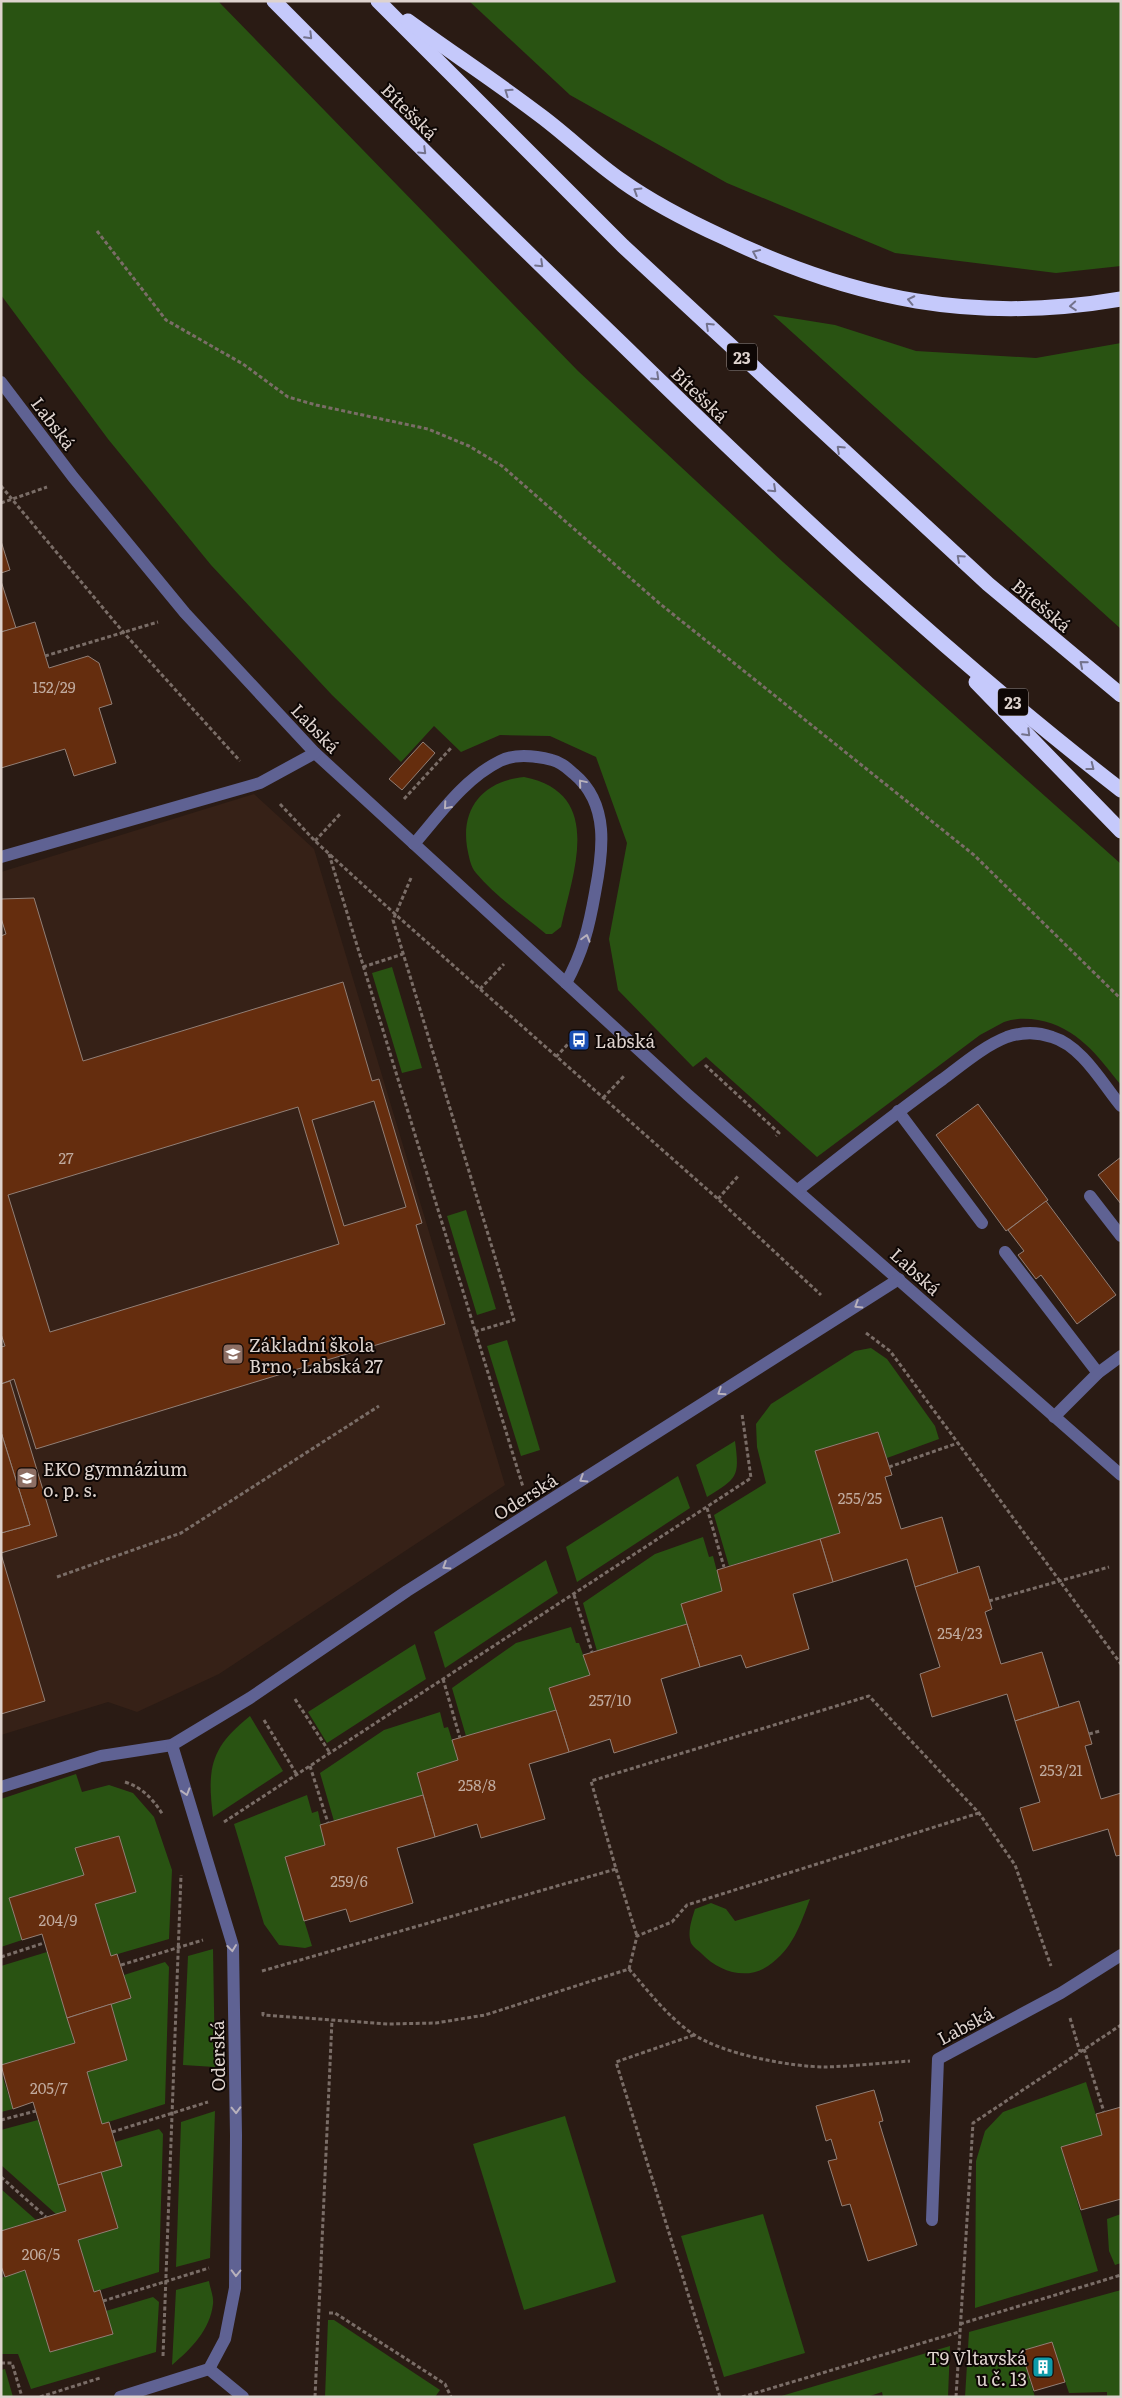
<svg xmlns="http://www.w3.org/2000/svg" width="1122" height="2398" viewBox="0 0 1122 2398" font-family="Literata,serif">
<rect width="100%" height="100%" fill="#2a1b14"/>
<!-- built -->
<path fill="#362117" d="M 254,794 L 314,849 L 505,1485 L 219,1674 L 137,1712 L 108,1702 L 1,1735 L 1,872 Z"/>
<!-- green -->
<g fill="#295312">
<path d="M 1,1 L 218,1 L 578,371 L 783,562 L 1121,864 L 1121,1085 C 1097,1055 1077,1027 1038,1020 C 1027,1018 1015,1018 1004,1022 C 996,1026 988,1031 980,1035 L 817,1157 L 706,1057 L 693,1067 L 618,990 L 609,939 L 627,843 L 596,757 L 550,736 L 500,735 L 461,752 L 434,726 L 401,762 L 332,695 L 211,565 L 108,439 L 1,295 Z"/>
<path d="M 469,1 L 1121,1 L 1121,266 L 1056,273 L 895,253 L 727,183 L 570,95 Z"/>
<path d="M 773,315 L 835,325 L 916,351 L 1036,358 L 1121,343 L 1121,629 Z"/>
<path d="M 524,777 C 605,793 573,872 561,927 L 552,934 L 546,934 C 523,915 495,896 476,873 C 470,866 469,856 467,847 C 461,807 484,781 524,777 Z"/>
<path d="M 392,967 L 422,1068 L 402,1073 L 372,973 Z"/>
<path d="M 466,1210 L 496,1309 L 477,1315 L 447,1216 Z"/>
<path d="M 507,1340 L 540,1450 L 521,1456 L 487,1346 Z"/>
<path d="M 871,1348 L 887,1359 L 935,1426 L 939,1439 L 887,1458 L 878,1432 L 815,1451 L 840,1533 L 729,1566 L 714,1515 L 766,1483 L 757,1447 L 756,1424 L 771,1404 L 855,1351 Z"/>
<path d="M 735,1441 C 740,1478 737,1478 707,1497 L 696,1465 Z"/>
<path d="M 678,1476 L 690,1508 L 577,1582 L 566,1547 Z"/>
<path d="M 703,1537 L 709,1557 L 713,1556 L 722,1591 L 682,1604 L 687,1624 L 597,1651 L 583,1603 L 655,1554 Z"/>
<path d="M 546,1560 L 558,1593 L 445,1668 L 434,1632 Z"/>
<path d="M 571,1627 L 576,1643 L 579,1643 L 590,1675 L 549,1688 L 556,1710 L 466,1736 L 452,1688 L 516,1643 Z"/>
<path d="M 415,1644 L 426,1679 L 327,1743 L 308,1712 Z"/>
<path d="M 440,1712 L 444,1728 L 448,1727 L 458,1760 L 417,1773 L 423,1795 L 334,1821 L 320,1773 L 384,1730 Z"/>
<path d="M 250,1716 L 283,1771 L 213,1817 C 207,1768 210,1748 250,1716 Z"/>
<path d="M 76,1774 L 82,1792 L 109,1785 L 133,1793 L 154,1817 L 172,1870 L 169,1939 L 111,1956 L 95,1904 L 136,1892 L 118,1836 L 76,1848 L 84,1875 L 9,1898 L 22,1940 L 1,1947 L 1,1799 Z"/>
<path d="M 307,1795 L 312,1813 L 318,1811 L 325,1845 L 285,1858 L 312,1946 L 305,1948 L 279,1945 L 264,1924 L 234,1824 Z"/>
<path d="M 810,1899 C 800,1925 793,1949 768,1966 C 746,1981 718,1971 702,1954 C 699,1951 693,1947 691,1943 C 687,1932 692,1919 695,1909 L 711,1903 L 726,1909 L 735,1921 Z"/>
<path d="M 213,1949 L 215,2067 L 183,2065 L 188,1956 Z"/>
<path d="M 47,1952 L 75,2043 L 1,2065 L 1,1966 Z"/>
<path d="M 165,1962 L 169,1967 L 165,2104 L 102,2124 L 87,2072 L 127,2060 L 111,2004 L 131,1998 L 124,1975 Z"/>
<path d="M 1,2072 L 13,2109 L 1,2112 Z"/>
<path d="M 1086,2082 L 1102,2135 L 1061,2147 L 1098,2271 L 975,2308 L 976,2161 L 985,2131 L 1003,2112 Z"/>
<path d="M 215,2111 L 210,2258 L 176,2267 L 181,2122 Z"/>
<path d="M 565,2116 L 616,2282 L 524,2310 L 473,2144 Z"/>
<path d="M 38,2120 L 66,2211 L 56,2214 L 1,2165 L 1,2130 Z"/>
<path d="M 159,2129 L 163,2134 L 159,2272 L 94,2292 L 78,2240 L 118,2228 L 101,2172 L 115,2142 Z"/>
<path d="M 1,2189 L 36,2220 L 1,2231 Z"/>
<path d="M 763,2214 L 805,2353 L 724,2377 L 681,2236 Z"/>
<path d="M 1121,2214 L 1121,2263 L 1115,2265 L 1109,2251 L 1107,2219 Z"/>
<path d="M 25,2270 L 50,2352 L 113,2334 L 106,2311 L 153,2297 L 159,2302 L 156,2352 L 31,2389 L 18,2354 L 1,2354 L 1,2278 Z"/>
<path d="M 209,2281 C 210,2288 214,2297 213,2304 C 210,2330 191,2349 172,2365 L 176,2290 Z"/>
<path d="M 1121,2290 L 1121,2397 L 1107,2397 L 1107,2392 L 1069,2393 L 1052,2342 L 1021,2351 L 1035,2397 L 965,2397 L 969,2332 Z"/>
<path d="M 328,2320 L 334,2320 L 440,2390 L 435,2397 L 325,2397 Z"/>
<path d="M 950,2346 L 948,2397 L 883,2397 L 882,2392 L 867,2397 L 778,2397 Z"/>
<path d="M 5,2369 L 13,2397 L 1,2397 L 1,2370 Z"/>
</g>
<!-- building -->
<g fill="#652d0e" stroke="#927f76" fill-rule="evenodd">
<path d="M 1,541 L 10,570 L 1,573 Z"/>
<path d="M 1,581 L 16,628 L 1,632 Z"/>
<path d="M 35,622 L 49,668 L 88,656 L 99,663 L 112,704 L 99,708 L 116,763 L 74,776 L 65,749 L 1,768 L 1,632 Z"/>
<path d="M 423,742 L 435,753 L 402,790 L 389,779 Z"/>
<path d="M 34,898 L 83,1061 L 343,982 L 372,1081 L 379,1079 L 422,1223 L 416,1225 L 445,1324 L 36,1449 L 14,1379 L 1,1384 L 1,1347 L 5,1346 L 1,1334 L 1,936 L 6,934 L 1,918 L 1,899 ZM 374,1101 L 406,1207 L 344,1226 L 312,1120 ZM 298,1107 L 339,1244 L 50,1332 L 8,1195 Z"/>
<path d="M 978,1104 L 1048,1200 L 1006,1231 L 936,1135 Z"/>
<path d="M 1121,1157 L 1121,1204 L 1098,1175 Z"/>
<path d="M 1046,1201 L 1116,1295 L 1077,1324 L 1041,1275 L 1036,1279 L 1018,1255 L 1024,1251 L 1008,1230 Z"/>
<path d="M 10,1381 L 57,1536 L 1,1553 L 1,1533 L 30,1525 L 1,1432 L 1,1384 Z"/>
<path d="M 1,1432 L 30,1525 L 1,1533 Z"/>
<path d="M 878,1432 L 892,1475 L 885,1477 L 901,1529 L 942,1517 L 958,1573 L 915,1587 L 907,1559 L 833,1582 L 820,1539 L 840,1533 L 815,1451 Z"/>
<path d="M 820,1539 L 833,1582 L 793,1594 L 809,1649 L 746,1668 L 741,1655 L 700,1667 L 681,1604 L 722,1591 L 717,1570 Z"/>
<path d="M 1,1554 L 45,1701 L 1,1714 Z"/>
<path d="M 979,1566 L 992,1609 L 985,1612 L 1001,1664 L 1042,1652 L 1059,1707 L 1015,1721 L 1007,1694 L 932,1717 L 920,1674 L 940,1667 L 915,1587 Z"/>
<path d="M 687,1624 L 700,1667 L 661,1679 L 677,1733 L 614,1753 L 610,1739 L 569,1752 L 549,1688 L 590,1675 L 583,1655 Z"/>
<path d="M 1079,1701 L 1092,1744 L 1085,1746 L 1101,1799 L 1121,1793 L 1121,1855 L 1116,1856 L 1108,1829 L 1033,1851 L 1020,1808 L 1040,1802 L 1015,1721 Z"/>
<path d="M 556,1710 L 569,1752 L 529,1764 L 545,1819 L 481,1838 L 477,1824 L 435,1837 L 417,1773 L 458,1760 L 452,1740 Z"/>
<path d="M 423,1795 L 435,1837 L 397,1848 L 413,1903 L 350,1922 L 346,1909 L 304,1921 L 285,1857 L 325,1845 L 320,1825 Z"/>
<path d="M 119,1836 L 136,1892 L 95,1904 L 111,1956 L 117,1954 L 131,1998 L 67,2018 L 42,1934 L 22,1940 L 9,1898 L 84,1875 L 75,1848 Z"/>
<path d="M 111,2004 L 127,2060 L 87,2072 L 102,2124 L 109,2122 L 122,2166 L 58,2185 L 33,2102 L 13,2109 L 1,2065 L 75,2043 L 67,2018 Z"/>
<path d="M 874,2090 L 883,2121 L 879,2122 L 917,2245 L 868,2261 L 850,2204 L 842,2206 L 828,2161 L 837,2159 L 831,2139 L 826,2141 L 816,2106 Z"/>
<path d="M 1121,2107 L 1121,2199 L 1081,2210 L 1061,2147 L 1102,2135 L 1096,2114 Z"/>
<path d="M 101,2172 L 118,2228 L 78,2240 L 94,2292 L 100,2290 L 113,2334 L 50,2352 L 25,2270 L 5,2277 L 1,2266 L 1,2231 L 66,2211 L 58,2185 Z"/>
<path d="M 1052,2342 L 1065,2382 L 1034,2391 L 1021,2351 Z"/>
</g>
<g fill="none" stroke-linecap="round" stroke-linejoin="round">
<!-- path -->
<g stroke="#7a6d67" stroke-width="3" stroke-dasharray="4 2.5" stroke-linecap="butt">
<path d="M 97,231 L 166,320 L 243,364 L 288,397 L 316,405 L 428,429 L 469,446 L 502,466 L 659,603 L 974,855 L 1121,999"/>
<path d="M 1,486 L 124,633 L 240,761"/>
<path d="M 1,503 L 47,487"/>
<path d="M 45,656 L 158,622"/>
<path d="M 404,799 L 451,748"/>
<path d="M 280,804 L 315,841 L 395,914 L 718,1199 L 821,1295"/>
<path d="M 315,841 L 340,814"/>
<path d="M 329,854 L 523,1487"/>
<path d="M 411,878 L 393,920 L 514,1320 L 474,1332"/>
<path d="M 363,967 L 403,954"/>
<path d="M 480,989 L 504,964"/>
<path d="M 556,1057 L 579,1032"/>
<path d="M 705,1065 L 779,1133 L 776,1136"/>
<path d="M 603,1098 L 625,1075"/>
<path d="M 718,1199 L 739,1175"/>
<path d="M 866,1333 L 890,1351 L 1121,1664"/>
<path d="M 889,1467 L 958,1443"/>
<path d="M 707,1508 L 724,1567"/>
<path d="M 57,1577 L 181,1533 L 379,1406"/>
<path d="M 574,1595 L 592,1652"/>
<path d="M 989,1601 L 1109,1567"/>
<path d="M 443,1679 L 460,1738"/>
<path d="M 295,1699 L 330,1753"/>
<path d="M 264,1720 L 297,1775"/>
<path d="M 1089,1734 L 1100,1731"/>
<path d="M 310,1766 L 328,1823"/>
<path d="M 125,1782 C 143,1788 153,1799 163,1815"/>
<path d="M 224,1822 L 751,1478 L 742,1414"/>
<path d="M 616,1869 L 637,1936"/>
<path d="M 1,1957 L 44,1943"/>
<path d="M 121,1965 L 203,1940"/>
<path d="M 629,1969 L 637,1936 L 672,1922 L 687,1905 L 979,1813"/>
<path d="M 262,1971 L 616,1869 L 591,1781 L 869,1696 L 979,1813 L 1015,1865 L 1051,1966"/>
<path d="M 263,2012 L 263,2015 L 388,2024 L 436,2023 L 485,2015 L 629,1969 C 649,1992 668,2017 693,2034 C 722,2054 791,2067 826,2067 C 854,2066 882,2063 910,2061"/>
<path d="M 1070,2018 L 1080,2052"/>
<path d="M 694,2035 L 616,2062 L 720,2397"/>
<path d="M 1084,2049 L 1104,2112"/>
<path d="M 1,2120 L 36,2111"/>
<path d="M 112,2132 L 208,2102"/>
<path d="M 1,2177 L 46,2217"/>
<path d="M 103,2301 L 209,2268"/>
<path d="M 329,2313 L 335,2313 L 445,2384 L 451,2397"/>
<path d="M 960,2324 L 1121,2275"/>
<path d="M 163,2356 L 181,1875"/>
<path d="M 1,2363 L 12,2363 L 22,2397"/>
<path d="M 40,2397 L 100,2378"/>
<path d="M 315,2397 L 332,2020"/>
<path d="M 742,2397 L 959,2332"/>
<path d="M 956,2397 L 973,2123 L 1121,2025"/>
</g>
<!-- minor -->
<g stroke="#5f6293" stroke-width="12">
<path d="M 1,382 L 73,477 L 185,613 L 315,753 L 688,1095 L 1121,1475"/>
<path d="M 414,844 C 440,814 464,779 500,761 C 516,753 536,756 552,760 C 561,762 567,768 574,774 C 610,804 603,852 595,893 C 589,927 583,952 566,983"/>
<path d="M 1,857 L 260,783 L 315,753"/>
<path d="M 898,1111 L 982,1223"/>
<path d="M 798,1190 C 846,1152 894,1114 943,1079 C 963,1064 984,1046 1007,1037 C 1022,1032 1038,1032 1052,1037 C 1082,1046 1102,1083 1121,1106"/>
<path d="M 1090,1196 L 1121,1236"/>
<path d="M 1005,1252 L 1098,1373"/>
<path d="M 1054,1417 L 1098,1373 L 1121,1356"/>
<path d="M 1,1787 L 101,1756 L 172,1745 L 250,1698 L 407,1591 L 899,1279"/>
<path d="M 932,2220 L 938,2059 L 1061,1993 L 1121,1955"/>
<path d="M 209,2369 L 243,2397"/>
<path d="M 120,2397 L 209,2369 L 225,2339 L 235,2288 L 236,2135 L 233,1946 L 172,1745"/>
</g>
<!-- highway -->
<g stroke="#c5c9fb" stroke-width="15">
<path d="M 274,1 C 389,117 505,231 622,344 C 782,500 944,653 1121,790"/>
<path d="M 378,1 L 623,246 L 988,584 L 1121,695"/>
<path d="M 408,21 C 452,53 498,83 541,116 C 569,137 593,161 622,181 C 653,203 688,221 723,237 C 854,300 976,324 1121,299"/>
<path d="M 976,682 L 1121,831"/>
</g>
</g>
<!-- one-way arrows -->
<defs><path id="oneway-chevron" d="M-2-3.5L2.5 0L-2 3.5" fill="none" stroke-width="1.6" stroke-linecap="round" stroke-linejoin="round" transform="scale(1.25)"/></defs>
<g stroke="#73728c">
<use href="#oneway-chevron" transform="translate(309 36) rotate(45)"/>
<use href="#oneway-chevron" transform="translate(508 92) rotate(-145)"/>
<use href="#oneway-chevron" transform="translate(423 151) rotate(44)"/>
<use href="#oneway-chevron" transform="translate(637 191) rotate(-148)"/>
<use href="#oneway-chevron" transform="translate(756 253) rotate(-155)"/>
<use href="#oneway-chevron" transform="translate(540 264) rotate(44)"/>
<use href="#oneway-chevron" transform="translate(911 300) rotate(-168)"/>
<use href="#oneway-chevron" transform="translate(1073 306) rotate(176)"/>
<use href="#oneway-chevron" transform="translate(709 326) rotate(-137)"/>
<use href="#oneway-chevron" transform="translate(656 377) rotate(44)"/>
<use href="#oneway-chevron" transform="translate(840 449) rotate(-137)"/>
<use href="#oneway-chevron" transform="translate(773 489) rotate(43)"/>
<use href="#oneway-chevron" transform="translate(960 558) rotate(-138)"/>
<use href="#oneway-chevron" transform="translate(1083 664) rotate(-140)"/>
<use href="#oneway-chevron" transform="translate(1027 733) rotate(45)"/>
<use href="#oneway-chevron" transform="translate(1091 767) rotate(38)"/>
</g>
<g stroke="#b8b1bc">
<use href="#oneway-chevron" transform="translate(582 783) rotate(-130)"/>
<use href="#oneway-chevron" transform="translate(447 806) rotate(131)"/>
<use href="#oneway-chevron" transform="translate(586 938) rotate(-74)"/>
<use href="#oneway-chevron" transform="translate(858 1305) rotate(148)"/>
<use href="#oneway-chevron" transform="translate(721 1392) rotate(147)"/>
<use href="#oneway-chevron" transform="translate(583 1479) rotate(148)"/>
<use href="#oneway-chevron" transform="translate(446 1566) rotate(148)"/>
<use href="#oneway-chevron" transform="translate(186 1792) rotate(73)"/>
<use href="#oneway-chevron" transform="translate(232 1948) rotate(83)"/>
<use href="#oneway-chevron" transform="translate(236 2110) rotate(88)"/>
<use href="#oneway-chevron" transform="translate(236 2273) rotate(91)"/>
</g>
<!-- icons -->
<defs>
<g id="bus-square" transform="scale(1.125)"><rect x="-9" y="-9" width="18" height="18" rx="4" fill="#1a4fb4" stroke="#0e0705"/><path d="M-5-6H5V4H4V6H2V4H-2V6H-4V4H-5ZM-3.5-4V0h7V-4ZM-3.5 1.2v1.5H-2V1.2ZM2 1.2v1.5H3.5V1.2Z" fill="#fff"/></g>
<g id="school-square" transform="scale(1.125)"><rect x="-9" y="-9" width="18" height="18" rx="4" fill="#8d6e63" stroke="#0e0705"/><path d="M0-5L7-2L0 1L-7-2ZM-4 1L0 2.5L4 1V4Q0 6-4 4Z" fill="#fff"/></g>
<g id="building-square" transform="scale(1.125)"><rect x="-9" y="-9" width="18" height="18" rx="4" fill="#0f9aa8" stroke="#0e0705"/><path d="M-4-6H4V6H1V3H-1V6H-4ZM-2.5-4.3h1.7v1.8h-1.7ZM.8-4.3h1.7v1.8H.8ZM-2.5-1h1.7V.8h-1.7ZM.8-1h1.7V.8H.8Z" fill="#fff"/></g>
</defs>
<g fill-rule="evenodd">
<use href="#bus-square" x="579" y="1040"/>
<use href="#school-square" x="233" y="1354"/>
<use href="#school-square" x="27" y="1478"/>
<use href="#building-square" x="1043" y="2367"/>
</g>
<g text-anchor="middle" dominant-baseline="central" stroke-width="4" stroke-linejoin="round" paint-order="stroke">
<!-- number labels -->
<g font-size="15" fill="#c0aa9e">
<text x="54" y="686">152/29</text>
<text x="66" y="1157">27</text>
<text x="860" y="1497">255/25</text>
<text x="960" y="1632">254/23</text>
<text x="610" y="1699">257/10</text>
<text x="1061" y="1769">253/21</text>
<text x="477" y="1784">258/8</text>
<text x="349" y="1880">259/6</text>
<text x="58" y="1919">204/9</text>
<text x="49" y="2087">205/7</text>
<text x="41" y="2253">206/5</text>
</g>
<!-- shield labels -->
<g fill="#0e0705" stroke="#a09692" stroke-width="1">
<rect x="727" y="343.5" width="30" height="27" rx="4"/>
<rect x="998" y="688.5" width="30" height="27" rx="4"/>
</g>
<g font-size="16" font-weight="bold" fill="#ded3ce">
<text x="742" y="357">23</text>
<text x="1013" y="702">23</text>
</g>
<!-- street labels -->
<g font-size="18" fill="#ded3ce" stroke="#0e0705">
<text transform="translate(410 111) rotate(45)">Bítešská</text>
<text transform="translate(700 394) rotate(44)">Bítešská</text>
<text transform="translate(54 423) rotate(53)">Labská</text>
<text transform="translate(1042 605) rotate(40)">Bítešská</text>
<text transform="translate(316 728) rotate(46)">Labská</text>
<text transform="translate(916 1271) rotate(42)">Labská</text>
<text transform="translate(525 1496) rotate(-32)">Oderská</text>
<text transform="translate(965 2025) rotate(-28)">Labská</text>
<text transform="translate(217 2056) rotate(-91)">Oderská</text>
</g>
<!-- poi labels -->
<g font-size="18" fill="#ded3ce" stroke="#0e0705" text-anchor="start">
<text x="595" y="1040">Labská</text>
<text x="249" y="1344">Základní škola<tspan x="249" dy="21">Brno, Labská 27</tspan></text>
<text x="43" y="1468">EKO gymnázium<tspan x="43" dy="21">o. p. s.</tspan></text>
<text x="1027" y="2357" text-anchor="end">T9 Vltavská<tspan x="1027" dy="21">u č. 13</tspan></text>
</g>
</g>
<!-- border -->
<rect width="1122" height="2398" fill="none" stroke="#ded3ce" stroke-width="5"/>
</svg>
